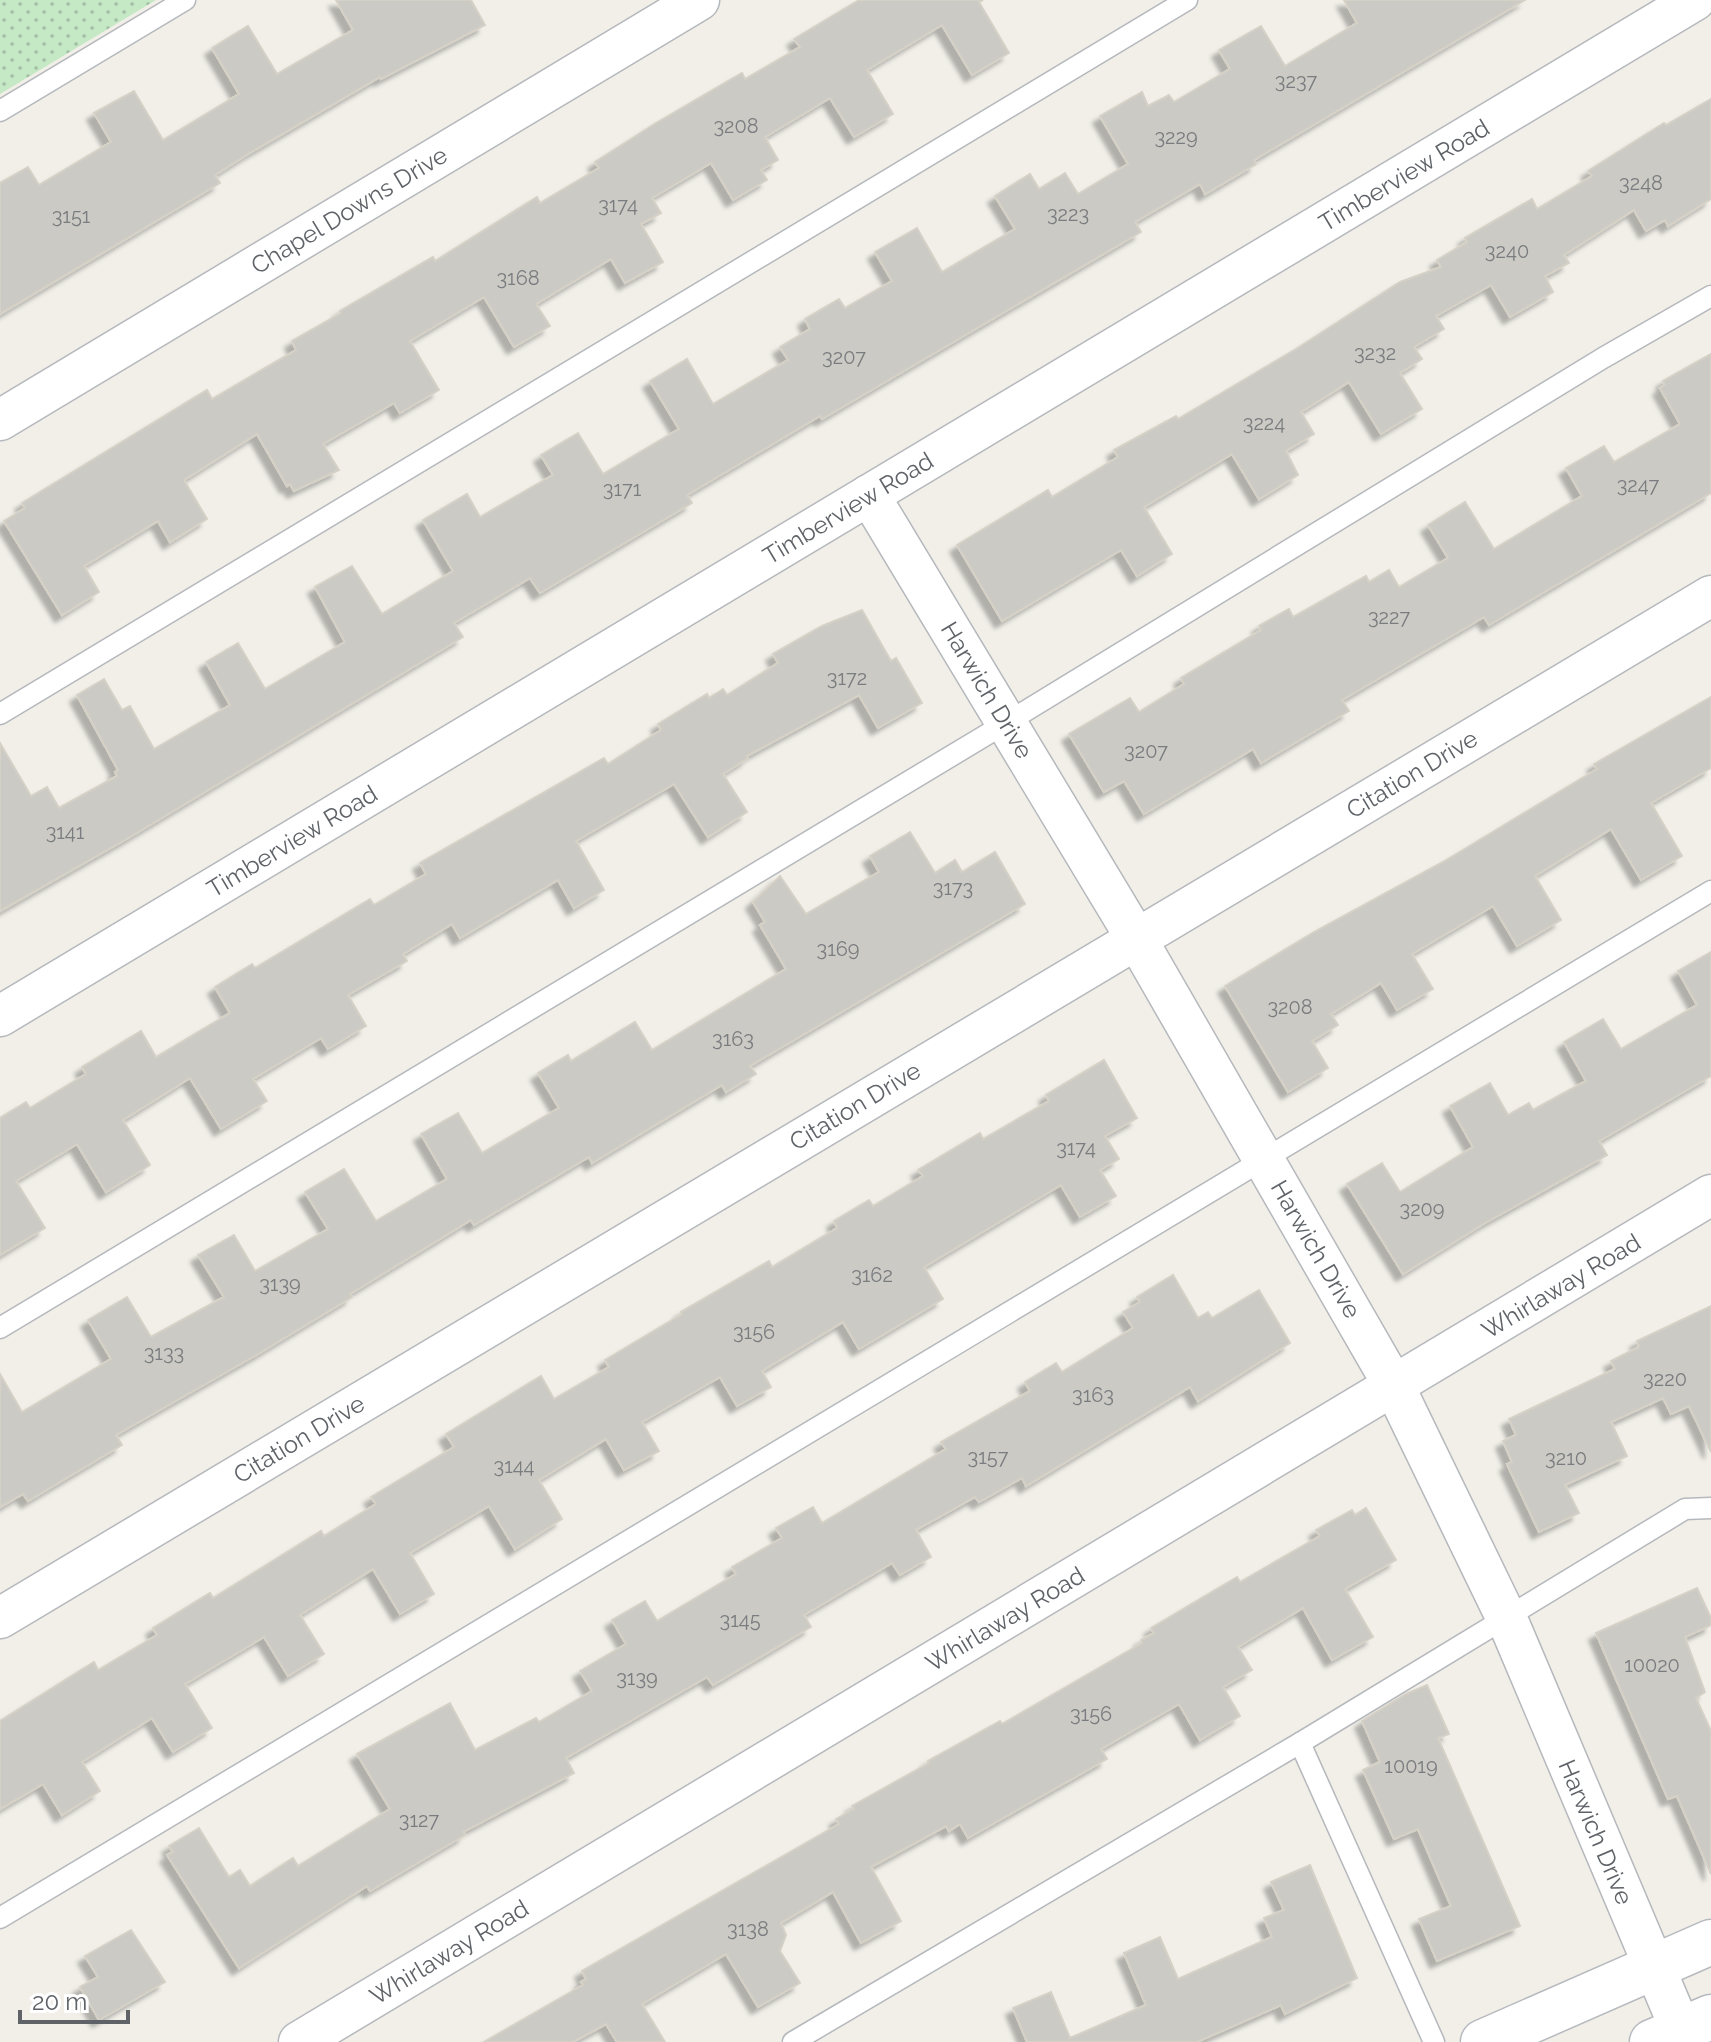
<svg xmlns="http://www.w3.org/2000/svg" width="1711" height="2042" viewBox="0 0 1711 2042" font-family="Raleway,sans-serif">
<defs>
<pattern id="park-dots" width="8" height="8" patternUnits="userSpaceOnUse" patternTransform="scale(2)"><rect width="8" height="8" fill="#c5e8c5"/><path d="M2 2h.1M6 6h.1" fill="none" stroke="#a3c0a4" stroke-width="1.8" stroke-linecap="round"/></pattern>
<filter id="shadow"><feDropShadow dx="-7" dy="7" stdDeviation="2" flood-color="#0004"/></filter>
</defs>
<rect width="100%" height="100%" fill="#f1efe8"/>
<!-- park -->
<path fill="url(#park-dots)" d="M 0,0 L 156,0 L 0,94 Z"/>
<!-- building -->
<g fill="#cccac5" stroke="#d6d1c6" stroke-width="2" filter="url(#shadow)">
<path d="M 336,0 L 471,0 L 485,25 L 381,79 L 380,77 L 248,154 L 215,175 L 220,183 L 0,314 L 0,183 L 28,167 L 39,185 L 111,142 L 94,113 L 134,91 L 163,140 L 239,94 L 212,48 L 248,26 L 277,74 L 353,30 Z"/>
<path d="M 859,0 L 983,0 L 979,2 L 1009,53 L 972,75 L 942,25 L 867,70 L 893,114 L 854,137 L 830,98 L 765,137 L 778,160 L 761,170 L 767,180 L 733,200 L 711,163 L 652,198 L 661,213 L 641,224 L 663,262 L 625,283 L 611,259 L 536,304 L 550,326 L 514,347 L 484,297 L 410,341 L 439,390 L 400,413 L 394,403 L 323,444 L 339,470 L 294,491 L 290,484 L 287,486 L 257,434 L 184,480 L 207,519 L 170,542 L 158,521 L 84,566 L 99,592 L 62,615 L 4,521 L 25,508 L 22,503 L 207,390 L 212,399 L 296,350 L 292,341 L 341,313 L 340,311 L 433,257 L 435,261 L 537,197 L 540,203 L 599,168 L 595,162 L 656,123 L 742,73 L 745,79 L 800,47 L 794,39 Z"/>
<path d="M 1344,0 L 1525,0 L 1254,160 L 1256,164 L 1205,194 L 1200,184 L 1135,222 L 1141,232 L 822,419 L 820,416 L 687,495 L 692,503 L 540,593 L 530,578 L 454,623 L 463,637 L 130,837 L 0,911 L 0,743 L 31,796 L 47,787 L 59,808 L 117,776 L 115,772 L 118,770 L 77,695 L 104,679 L 122,710 L 130,706 L 154,749 L 230,705 L 206,662 L 238,643 L 265,689 L 345,642 L 315,587 L 352,566 L 382,614 L 453,571 L 423,520 L 467,494 L 480,517 L 553,475 L 541,455 L 578,433 L 603,474 L 679,429 L 650,381 L 687,359 L 713,404 L 788,360 L 780,347 L 810,329 L 805,319 L 839,299 L 845,308 L 892,281 L 875,252 L 917,228 L 942,272 L 1015,229 L 995,196 L 1030,174 L 1039,189 L 1065,173 L 1078,194 L 1128,164 L 1100,116 L 1142,92 L 1148,106 L 1169,95 L 1174,102 L 1230,69 L 1219,50 L 1261,26 L 1285,66 L 1357,23 Z"/>
<path d="M 1711,99 L 1711,199 L 1668,226 L 1665,220 L 1646,231 L 1634,210 L 1564,255 L 1569,263 L 1545,276 L 1553,292 L 1510,317 L 1491,285 L 1436,316 L 1444,329 L 1414,347 L 1422,359 L 1400,373 L 1422,409 L 1381,434 L 1349,382 L 1301,412 L 1314,434 L 1286,451 L 1298,475 L 1259,499 L 1232,454 L 1144,507 L 1172,554 L 1137,576 L 1121,550 L 1002,621 L 957,545 L 1048,490 L 1052,497 L 1118,457 L 1114,450 L 1176,416 L 1178,419 L 1296,349 L 1400,282 L 1441,267 L 1437,260 L 1467,242 L 1465,238 L 1532,199 L 1537,209 L 1592,176 L 1588,171 L 1664,123 L 1666,125 Z"/>
<path d="M 1711,354 L 1711,493 L 1489,625 L 1484,617 L 1342,700 L 1349,711 L 1261,763 L 1253,749 L 1144,814 L 1124,781 L 1104,792 L 1069,734 L 1130,698 L 1139,712 L 1184,684 L 1181,678 L 1261,630 L 1259,626 L 1289,609 L 1293,617 L 1366,576 L 1369,582 L 1389,570 L 1399,587 L 1448,558 L 1428,525 L 1465,502 L 1494,549 L 1582,496 L 1566,468 L 1604,446 L 1614,462 L 1680,424 L 1660,388 L 1665,385 L 1663,381 Z"/>
<path d="M 862,610 L 891,661 L 896,658 L 922,703 L 878,728 L 859,695 L 747,756 L 748,758 L 723,774 L 747,812 L 708,837 L 674,784 L 576,841 L 604,890 L 574,908 L 558,880 L 460,938 L 452,924 L 403,954 L 407,961 L 348,995 L 366,1026 L 328,1049 L 321,1038 L 253,1079 L 267,1101 L 221,1129 L 190,1078 L 123,1120 L 150,1165 L 106,1192 L 77,1144 L 16,1181 L 45,1228 L 0,1255 L 0,1118 L 26,1102 L 30,1108 L 86,1074 L 82,1067 L 141,1031 L 156,1057 L 230,1013 L 215,987 L 252,964 L 255,968 L 370,899 L 374,905 L 426,874 L 420,863 L 604,758 L 608,764 L 661,730 L 658,724 L 707,694 L 709,698 L 723,689 L 727,695 L 778,663 L 773,654 L 822,626 Z"/>
<path d="M 1711,697 L 1711,768 L 1651,803 L 1682,856 L 1641,880 L 1611,829 L 1535,876 L 1561,920 L 1517,946 L 1493,906 L 1412,954 L 1433,989 L 1397,1010 L 1381,983 L 1331,1014 L 1338,1025 L 1312,1041 L 1328,1068 L 1288,1092 L 1225,986 L 1314,932 L 1443,862 L 1597,769 L 1594,764 Z"/>
<path d="M 910,832 L 935,873 L 955,860 L 962,872 L 995,852 L 1025,904 L 750,1066 L 756,1074 L 726,1092 L 722,1085 L 592,1163 L 589,1157 L 474,1225 L 471,1220 L 350,1294 L 352,1297 L 258,1354 L 116,1435 L 122,1445 L 28,1501 L 23,1494 L 0,1507 L 0,1374 L 22,1412 L 111,1359 L 88,1320 L 127,1297 L 151,1337 L 224,1297 L 198,1255 L 234,1235 L 255,1271 L 328,1229 L 305,1192 L 344,1169 L 376,1221 L 447,1179 L 421,1134 L 458,1113 L 482,1153 L 559,1108 L 538,1073 L 568,1055 L 571,1061 L 635,1022 L 652,1050 L 786,969 L 760,925 L 765,922 L 753,902 L 780,876 L 806,914 L 879,872 L 870,856 Z"/>
<path d="M 1711,952 L 1711,1076 L 1599,1141 L 1607,1155 L 1485,1223 L 1403,1274 L 1347,1184 L 1382,1163 L 1400,1192 L 1473,1147 L 1450,1106 L 1490,1083 L 1508,1115 L 1529,1103 L 1533,1110 L 1586,1081 L 1564,1042 L 1603,1019 L 1621,1049 L 1697,1005 L 1678,971 Z"/>
<path d="M 1104,1060 L 1137,1118 L 1105,1136 L 1119,1159 L 1100,1170 L 1116,1196 L 1080,1217 L 1061,1185 L 924,1267 L 943,1299 L 859,1349 L 843,1322 L 762,1371 L 771,1387 L 737,1406 L 720,1377 L 642,1422 L 659,1451 L 624,1470 L 606,1439 L 539,1480 L 562,1519 L 515,1549 L 489,1506 L 410,1553 L 434,1594 L 400,1614 L 373,1569 L 300,1615 L 324,1654 L 288,1676 L 264,1637 L 185,1684 L 212,1728 L 173,1752 L 152,1718 L 82,1762 L 100,1791 L 62,1815 L 43,1784 L 0,1809 L 0,1721 L 94,1662 L 98,1670 L 157,1635 L 153,1628 L 210,1593 L 213,1598 L 321,1531 L 324,1536 L 376,1504 L 371,1497 L 454,1447 L 446,1434 L 541,1376 L 554,1399 L 609,1367 L 605,1360 L 682,1314 L 681,1312 L 769,1261 L 772,1267 L 837,1228 L 834,1221 L 869,1200 L 873,1206 L 923,1176 L 918,1170 L 980,1133 L 983,1139 L 1049,1101 L 1046,1095 Z"/>
<path d="M 1173,1275 L 1198,1318 L 1208,1312 L 1212,1318 L 1259,1290 L 1290,1343 L 1198,1401 L 1190,1387 L 1026,1486 L 1022,1478 L 979,1502 L 975,1497 L 916,1530 L 931,1557 L 900,1575 L 892,1563 L 804,1615 L 811,1627 L 713,1685 L 707,1677 L 566,1758 L 574,1773 L 463,1832 L 465,1835 L 370,1891 L 367,1886 L 239,1968 L 167,1855 L 173,1852 L 169,1846 L 199,1828 L 229,1877 L 240,1870 L 250,1886 L 293,1858 L 298,1866 L 390,1809 L 357,1754 L 450,1703 L 475,1750 L 536,1718 L 539,1722 L 592,1691 L 580,1671 L 626,1644 L 612,1620 L 645,1601 L 657,1621 L 736,1574 L 732,1567 L 782,1538 L 776,1528 L 813,1507 L 822,1523 L 946,1449 L 941,1442 L 1030,1391 L 1025,1382 L 1056,1363 L 1062,1372 L 1133,1328 L 1123,1312 L 1140,1302 L 1137,1297 Z"/>
<path d="M 1711,1306 L 1711,1452 L 1689,1406 L 1671,1414 L 1663,1398 L 1611,1422 L 1627,1456 L 1565,1485 L 1579,1513 L 1539,1532 L 1507,1464 L 1512,1462 L 1503,1441 L 1516,1435 L 1509,1419 L 1615,1369 L 1611,1361 L 1639,1347 L 1637,1341 Z"/>
<path d="M 1366,1508 L 1396,1560 L 1345,1589 L 1373,1637 L 1332,1660 L 1303,1608 L 1238,1647 L 1252,1670 L 1223,1687 L 1240,1716 L 1200,1740 L 1179,1704 L 1101,1749 L 1107,1759 L 968,1838 L 960,1824 L 949,1831 L 946,1826 L 871,1867 L 901,1921 L 861,1943 L 833,1892 L 781,1923 L 786,1935 L 780,1951 L 800,1983 L 758,2007 L 726,1954 L 642,2004 L 665,2042 L 617,2042 L 606,2024 L 573,2042 L 484,2042 L 583,1985 L 581,1982 L 586,1979 L 582,1971 L 839,1824 L 836,1819 L 854,1809 L 852,1806 L 929,1763 L 928,1761 L 1000,1721 L 1002,1724 L 1142,1643 L 1141,1640 L 1154,1633 L 1151,1628 L 1237,1577 L 1240,1582 L 1320,1536 L 1316,1530 L 1352,1510 L 1355,1515 Z"/>
<path d="M 1697,1588 L 1711,1618 L 1711,1625 L 1685,1637 L 1705,1692 L 1696,1698 L 1711,1731 L 1711,1874 L 1677,1796 L 1668,1799 L 1596,1633 Z"/>
<path d="M 1427,1685 L 1449,1734 L 1438,1738 L 1520,1926 L 1437,1961 L 1419,1919 L 1451,1906 L 1418,1829 L 1394,1839 L 1363,1770 L 1380,1762 L 1362,1721 L 1406,1694 Z"/>
<path d="M 1310,1865 L 1357,1978 L 1285,2014 L 1281,2005 L 1197,2042 L 1027,2042 L 1013,2008 L 1051,1992 L 1070,2038 L 1146,2005 L 1124,1953 L 1160,1937 L 1178,1979 L 1272,1937 L 1264,1918 L 1284,1910 L 1271,1882 Z"/>
<path d="M 131,1930 L 165,1982 L 99,2020 L 80,1987 L 98,1977 L 85,1956 Z"/>
</g>
<g fill="none" stroke-linecap="round" stroke-linejoin="round">
<!-- service casing -->
<g stroke="#b5b8bc" stroke-width="23">
<g id="service">
<path d="M 0,111 L 185,0"/>
<path d="M 0,714 L 1187,0"/>
<path d="M 0,1328 L 1006,723 L 1603,358 L 1711,296"/>
<path d="M 1300,1743 L 1434,2042"/>
<path d="M 0,1918 L 1711,891"/>
<path d="M 793,2042 L 1300,1743 L 1685,1509 L 1711,1508"/>
</g>
</g>
<!-- minor casing -->
<g stroke="#b5b8bc" stroke-width="43">
<g id="minor">
<path d="M 0,420 L 699,0"/>
<path d="M 869,495 L 1136,938 L 1394,1386 L 1507,1619 L 1686,2042"/>
<path d="M 0,1016 L 1695,0"/>
<path d="M 0,1618 L 1711,596"/>
<path d="M 299,2042 L 1711,1195"/>
</g>
</g>
<!-- secondary casing -->
<g stroke="#b6babf" stroke-width="47">
<g id="secondary">
<path d="M 1483,2042 L 1711,1942"/>
<path d="M 1652,2042 L 1711,2017"/>
</g>
</g>
<!-- service -->
<use href="#service" stroke="#fff" stroke-width="20"/>
<!-- minor -->
<use href="#minor" stroke="#fff" stroke-width="40"/>
<!-- secondary -->
<use href="#secondary" stroke="#fff" stroke-width="44"/>
</g>
<g text-anchor="middle" dominant-baseline="central" stroke-width="7" stroke-linejoin="round" paint-order="stroke">
<!-- number labels -->
<g font-size="20" fill="#7a7d7f">
<text x="1296" y="81">3237</text>
<text x="736" y="126">3208</text>
<text x="1176" y="137">3229</text>
<text x="1641" y="183">3248</text>
<text x="618" y="205">3174</text>
<text x="1068" y="214">3223</text>
<text x="71" y="216">3151</text>
<text x="1507" y="251">3240</text>
<text x="518" y="278">3168</text>
<text x="1375" y="353">3232</text>
<text x="844" y="357">3207</text>
<text x="1264" y="423">3224</text>
<text x="1638" y="485">3247</text>
<text x="622" y="489">3171</text>
<text x="1389" y="617">3227</text>
<text x="847" y="678">3172</text>
<text x="1146" y="751">3207</text>
<text x="65" y="832">3141</text>
<text x="953" y="888">3173</text>
<text x="838" y="949">3169</text>
<text x="1290" y="1007">3208</text>
<text x="733" y="1039">3163</text>
<text x="1076" y="1148">3174</text>
<text x="1422" y="1209">3209</text>
<text x="872" y="1275">3162</text>
<text x="280" y="1284">3139</text>
<text x="754" y="1332">3156</text>
<text x="164" y="1353">3133</text>
<text x="1665" y="1379">3220</text>
<text x="1093" y="1395">3163</text>
<text x="988" y="1457">3157</text>
<text x="1566" y="1458">3210</text>
<text x="514" y="1466">3144</text>
<text x="740" y="1620">3145</text>
<text x="1652" y="1665">10020</text>
<text x="637" y="1678">3139</text>
<text x="1091" y="1714">3156</text>
<text x="1411" y="1766">10019</text>
<text x="419" y="1820">3127</text>
<text x="748" y="1929">3138</text>
</g>
<!-- street labels -->
<g font-size="24" fill="#5f6368" stroke="#fff">
<text transform="translate(1404 175) rotate(-31)">Timberview Road</text>
<text transform="translate(349 210) rotate(-31)">Chapel Downs Drive</text>
<text transform="translate(848 508) rotate(-31)">Timberview Road</text>
<text transform="translate(987 690) rotate(59)">Harwich Drive</text>
<text transform="translate(1412 774) rotate(-31)">Citation Drive</text>
<text transform="translate(292 841) rotate(-31)">Timberview Road</text>
<text transform="translate(855 1106) rotate(-31)">Citation Drive</text>
<text transform="translate(1316 1249) rotate(60)">Harwich Drive</text>
<text transform="translate(1561 1286) rotate(-31)">Whirlaway Road</text>
<text transform="translate(299 1439) rotate(-31)">Citation Drive</text>
<text transform="translate(1005 1619) rotate(-31)">Whirlaway Road</text>
<text transform="translate(1596 1832) rotate(67)">Harwich Drive</text>
<text transform="translate(449 1952) rotate(-31)">Whirlaway Road</text>
</g>
</g>
<!-- scale -->
<path d="M20 2010v12h108v-12" fill="none" stroke="#5f6368" stroke-width="4"/>
<text x="32" y="2010" font-size="24" fill="#5f6368" stroke="#ffffff" stroke-width="6" paint-order="stroke">20 m</text>
</svg>
